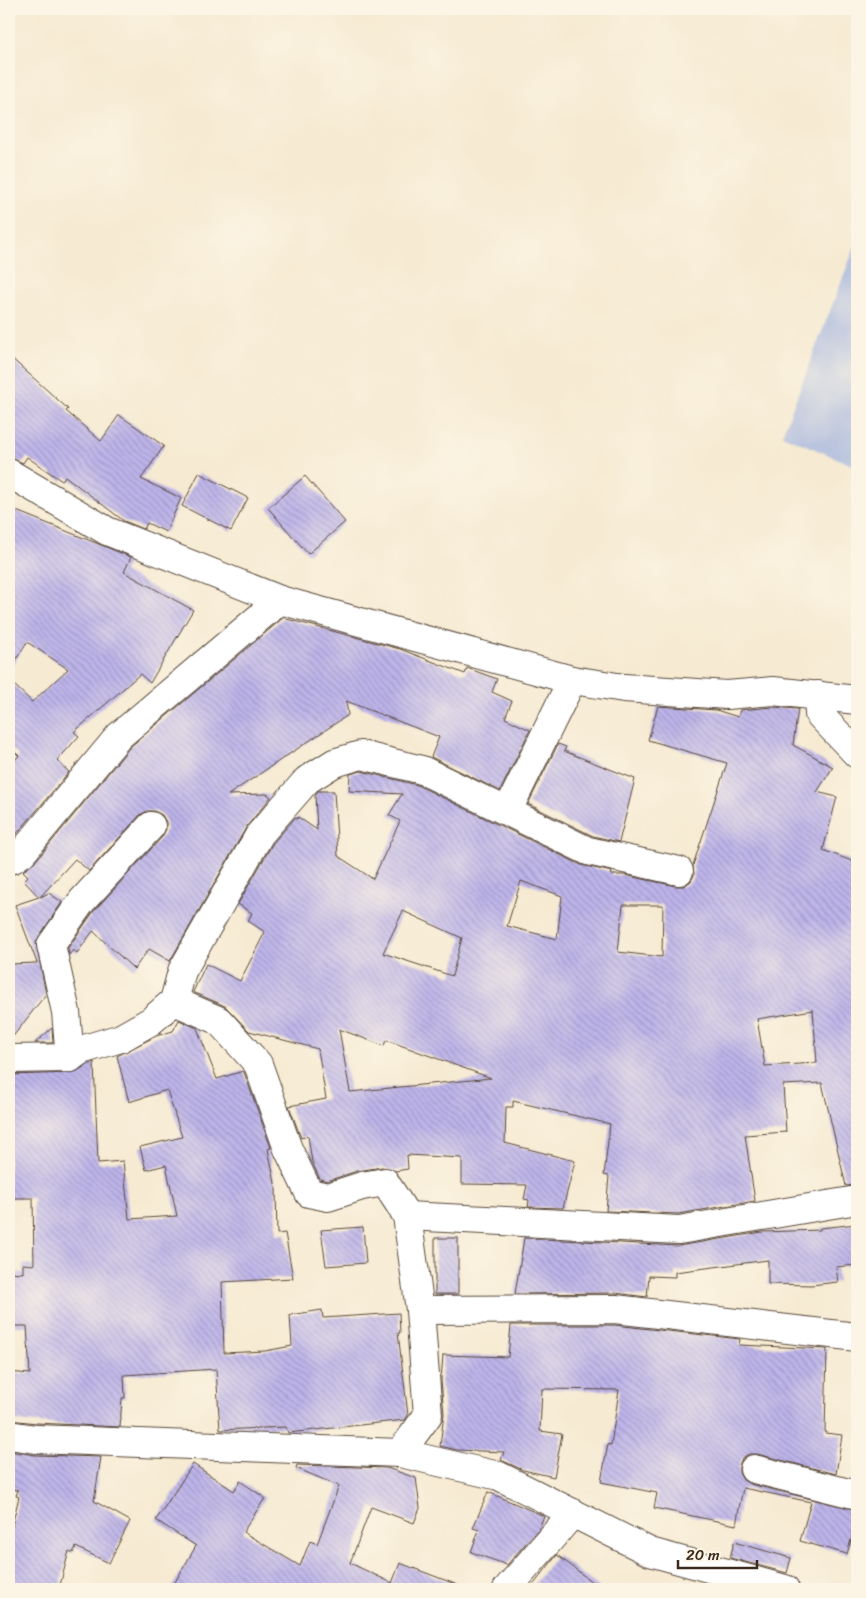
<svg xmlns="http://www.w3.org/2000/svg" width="866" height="1598" viewBox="0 0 866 1598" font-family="Sriracha,sans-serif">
<defs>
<pattern id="building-back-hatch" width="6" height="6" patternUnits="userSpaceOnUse" patternTransform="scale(1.25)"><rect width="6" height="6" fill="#beb5eb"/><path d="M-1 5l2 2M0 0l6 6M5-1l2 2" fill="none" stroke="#9c93be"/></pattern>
</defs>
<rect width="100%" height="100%" fill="#fcf5e5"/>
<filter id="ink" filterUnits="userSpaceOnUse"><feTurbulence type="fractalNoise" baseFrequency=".02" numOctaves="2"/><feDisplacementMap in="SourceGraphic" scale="10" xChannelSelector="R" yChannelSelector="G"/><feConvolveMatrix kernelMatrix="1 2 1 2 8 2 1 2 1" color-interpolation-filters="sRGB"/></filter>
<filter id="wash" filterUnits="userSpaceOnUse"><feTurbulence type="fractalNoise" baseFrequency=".0096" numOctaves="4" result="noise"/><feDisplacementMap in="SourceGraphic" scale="20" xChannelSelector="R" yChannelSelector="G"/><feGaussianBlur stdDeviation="1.12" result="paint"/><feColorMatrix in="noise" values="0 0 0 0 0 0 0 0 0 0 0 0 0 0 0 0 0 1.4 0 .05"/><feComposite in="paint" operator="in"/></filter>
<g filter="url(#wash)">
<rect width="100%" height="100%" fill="#f6ead2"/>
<!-- industrial -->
<path fill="#bac4de" d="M 857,241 L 857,467 L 782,435 Z"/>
<g id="blocks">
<!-- building -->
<g fill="url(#building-back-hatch)" fill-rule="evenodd">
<path d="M 9,356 L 68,409 L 66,411 L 101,441 L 119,415 L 164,446 L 141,479 L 181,498 L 166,532 L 147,523 L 144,529 L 124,521 L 65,476 L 62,481 L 27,457 L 23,463 L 9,457 Z"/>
<path d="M 199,473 L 248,498 L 231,531 L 182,506 Z"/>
<path d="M 305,476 L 345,522 L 308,554 L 268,508 Z"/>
<path d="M 9,508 L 131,557 L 124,572 L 193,610 L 150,683 L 140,674 L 74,732 L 79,736 L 57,761 L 69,772 L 15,836 L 9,830 L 9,765 L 19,756 L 9,746 L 9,680 L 32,702 L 68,669 L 27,642 L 9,671 Z"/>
<path d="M 283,618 L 400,649 L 465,674 L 467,668 L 497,679 L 492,692 L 512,701 L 505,718 L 530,730 L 500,791 L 431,757 L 439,737 L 346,701 L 348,715 L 228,795 L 267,794 L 271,797 L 247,826 L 170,961 L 149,949 L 134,969 L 93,931 L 77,953 L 73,950 L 69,955 L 68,948 L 94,911 L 162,837 L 166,829 L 166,822 L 162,815 L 154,811 L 147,811 L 140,815 L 89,871 L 75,859 L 40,897 L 49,893 L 62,902 L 36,942 L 46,994 L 11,1039 L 9,964 L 37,963 L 15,905 L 39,897 L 24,881 L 28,876 L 23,871 L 34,863 L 130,747 Z"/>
<path d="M 658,706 L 716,710 L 738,717 L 740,710 L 773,707 L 798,709 L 793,745 L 833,767 L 817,792 L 837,797 L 823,850 L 857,863 L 857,1185 L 846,1186 L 822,1083 L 783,1085 L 786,1132 L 745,1135 L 755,1201 L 678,1214 L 606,1211 L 609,1176 L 604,1175 L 610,1124 L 513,1101 L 513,1107 L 506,1107 L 505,1143 L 575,1161 L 563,1208 L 528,1207 L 529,1200 L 524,1199 L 527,1185 L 462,1184 L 462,1158 L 407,1155 L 408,1169 L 395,1171 L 382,1167 L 357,1171 L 327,1181 L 320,1179 L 312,1162 L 308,1136 L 301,1138 L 289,1106 L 326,1099 L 318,1049 L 249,1031 L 225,1006 L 193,992 L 206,964 L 240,981 L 265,932 L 248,921 L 252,913 L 238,904 L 273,843 L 295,818 L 297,819 L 298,817 L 317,830 L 315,795 L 318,791 L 334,791 L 338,856 L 373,879 L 400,821 L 389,815 L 402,794 L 349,791 L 350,774 L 361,771 L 417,785 L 581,865 L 612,872 L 611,875 L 624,875 L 676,886 L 684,886 L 691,881 L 694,875 L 693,865 L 727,763 L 648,740 ZM 521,881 L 562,896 L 557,939 L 507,926 ZM 623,905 L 663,905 L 662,957 L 618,952 ZM 403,911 L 462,938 L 452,976 L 383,953 ZM 813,1010 L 817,1063 L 765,1066 L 757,1019 ZM 339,1029 L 384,1046 L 386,1040 L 491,1078 L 350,1092 Z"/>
<path d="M 558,744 L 566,747 L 564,751 L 635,779 L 619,842 L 593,836 L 528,804 Z"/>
<path d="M 179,1020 L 197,1028 L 217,1079 L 243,1071 L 244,1072 L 271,1148 L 268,1149 L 276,1188 L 277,1234 L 285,1233 L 293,1278 L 222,1282 L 224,1353 L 265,1351 L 292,1346 L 290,1315 L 322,1310 L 323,1318 L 399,1313 L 400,1333 L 398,1333 L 408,1415 L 405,1420 L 288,1433 L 286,1427 L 220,1430 L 216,1369 L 124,1375 L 125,1398 L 122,1398 L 120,1427 L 37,1423 L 9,1420 L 9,1372 L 30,1374 L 27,1326 L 9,1326 L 9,1272 L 23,1273 L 23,1264 L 34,1265 L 33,1198 L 9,1198 L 9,1075 L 72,1073 L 94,1062 L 98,1163 L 123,1161 L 129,1219 L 177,1216 L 166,1165 L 146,1170 L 140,1147 L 182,1137 L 167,1090 L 129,1102 L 117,1056 L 156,1036 L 173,1031 Z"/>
<path d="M 52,1028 L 53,1043 L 35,1043 Z"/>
<path d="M 857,1224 L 857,1265 L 836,1267 L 838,1282 L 811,1285 L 768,1284 L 768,1260 L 675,1272 L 675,1277 L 649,1276 L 647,1297 L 615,1293 L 515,1294 L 524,1238 L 678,1246 L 762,1232 L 820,1230 L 820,1228 Z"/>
<path d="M 363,1227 L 366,1263 L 326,1266 L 321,1230 Z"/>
<rect x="435" y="1238" width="23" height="56"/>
<path d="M 511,1325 L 614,1325 L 740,1339 L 739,1345 L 827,1349 L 825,1433 L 842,1435 L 836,1474 L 757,1454 L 749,1454 L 742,1458 L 739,1466 L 739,1473 L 743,1480 L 750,1484 L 857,1510 L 857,1519 L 847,1554 L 800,1541 L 811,1502 L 743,1488 L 736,1525 L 654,1508 L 657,1493 L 601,1482 L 608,1444 L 611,1445 L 619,1390 L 542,1389 L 540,1431 L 562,1434 L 554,1477 L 523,1470 L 501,1460 L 504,1452 L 457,1450 L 440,1446 L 444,1414 L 441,1380 L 443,1355 L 508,1357 Z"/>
<path d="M 9,1451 L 35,1455 L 101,1457 L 94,1501 L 130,1521 L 109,1563 L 76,1547 L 73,1553 L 69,1551 L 59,1589 L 9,1589 L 9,1538 L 19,1497 L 16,1496 L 18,1490 L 9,1489 Z"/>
<path d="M 193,1464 L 234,1491 L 240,1481 L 265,1498 L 243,1532 L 300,1566 L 310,1541 L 317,1544 L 339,1486 L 296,1468 L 297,1465 L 387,1468 L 416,1478 L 420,1508 L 414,1523 L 371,1507 L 350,1563 L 392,1583 L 400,1563 L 463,1587 L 463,1589 L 171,1589 L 196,1546 L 156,1520 Z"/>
<path d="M 488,1492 L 544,1516 L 539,1528 L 507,1565 L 471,1552 L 479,1530 L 473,1528 Z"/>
<path d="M 734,1542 L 791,1558 L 787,1573 L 730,1558 Z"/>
<path d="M 557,1555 L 601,1589 L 530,1589 Z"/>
</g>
</g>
</g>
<g filter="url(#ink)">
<use href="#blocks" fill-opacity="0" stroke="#574739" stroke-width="1"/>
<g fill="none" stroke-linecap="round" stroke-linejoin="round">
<!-- street casing -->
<g stroke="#574739" stroke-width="30">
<g id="street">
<path d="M 9,473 L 107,531 L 280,600 L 572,680 L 624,688 L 727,695 L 773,691 L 857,700"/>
<path d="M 818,695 L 819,714 L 857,754"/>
<path d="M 508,810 L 572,680"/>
<path d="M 9,857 L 13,859 L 22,853 L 119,736 L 280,600"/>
<path d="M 174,1001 L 218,1020 L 258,1064 L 288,1149 L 309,1193 L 328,1197 L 362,1186 L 385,1182 L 407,1216 L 420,1310 L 428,1415 L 400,1453"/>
<path d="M 70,1058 L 66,1012 L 51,945 L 82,901 L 151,826"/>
<path d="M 9,1059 L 70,1058 L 81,1050 L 121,1038 L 151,1021 L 174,1001 L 182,971 L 260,834 L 307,780 L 334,763 L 361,755 L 422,770 L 588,851 L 679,871"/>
<path d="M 407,1216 L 679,1230 L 857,1200"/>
<path d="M 420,1310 L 615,1309 L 857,1337"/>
<path d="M 9,1435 L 36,1439 L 400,1453 L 499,1476 L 650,1552 L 785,1589"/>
<path d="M 754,1469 L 857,1495"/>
<path d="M 507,1589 L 573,1513"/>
</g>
</g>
<!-- street -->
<use href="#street" stroke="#fff" stroke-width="28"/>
</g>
</g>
<!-- margin -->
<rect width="866" height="1598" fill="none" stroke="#fcf5e5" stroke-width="30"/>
<!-- scale -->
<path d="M678 1560v8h79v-8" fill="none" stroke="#3b2a1e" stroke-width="2.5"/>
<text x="686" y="1560" font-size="15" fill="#3b2a1e" stroke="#fcf5e5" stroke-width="4" paint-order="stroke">20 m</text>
</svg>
